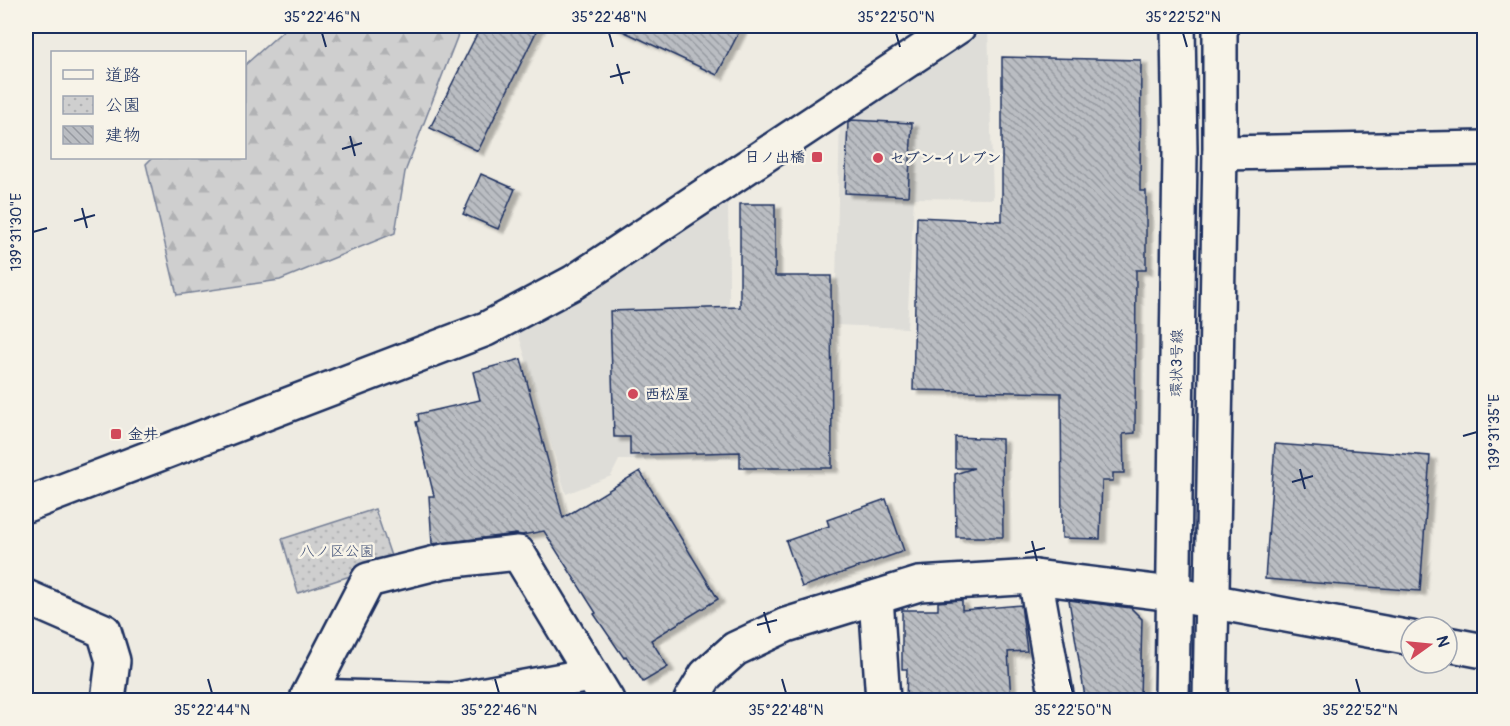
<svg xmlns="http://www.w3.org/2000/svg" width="1510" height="726" viewBox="0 0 1510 726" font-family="Pangolin,'Klee One',sans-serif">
<defs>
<pattern id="forest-firs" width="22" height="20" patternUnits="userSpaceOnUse" patternTransform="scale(1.5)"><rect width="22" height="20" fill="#cfcfcf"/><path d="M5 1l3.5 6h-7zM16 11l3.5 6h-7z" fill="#b1b2b4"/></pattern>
<pattern id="park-dots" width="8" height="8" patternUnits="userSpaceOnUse" patternTransform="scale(1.5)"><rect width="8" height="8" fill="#cfcfcf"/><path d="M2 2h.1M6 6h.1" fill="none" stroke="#b1b2b4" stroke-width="1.8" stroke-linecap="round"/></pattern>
<pattern id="building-back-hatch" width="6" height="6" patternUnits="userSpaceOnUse" patternTransform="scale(1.5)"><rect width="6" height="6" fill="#babdc2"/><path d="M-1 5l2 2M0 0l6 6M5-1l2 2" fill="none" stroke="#969aa1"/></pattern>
<filter id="shadow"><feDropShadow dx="6" dy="4" stdDeviation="1.5" flood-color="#0004"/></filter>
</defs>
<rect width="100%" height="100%" fill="#eeebe2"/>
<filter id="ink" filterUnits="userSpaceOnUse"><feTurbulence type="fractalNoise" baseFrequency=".0167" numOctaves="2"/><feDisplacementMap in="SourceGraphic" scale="12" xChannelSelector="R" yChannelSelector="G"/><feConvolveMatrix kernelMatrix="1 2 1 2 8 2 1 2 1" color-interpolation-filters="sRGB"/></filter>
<g filter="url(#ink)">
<!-- built -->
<g fill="#deddd8">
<path d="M 988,26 L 993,199 L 914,198 L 907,328 L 835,325 L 840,118 Z"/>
<path d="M 728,196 L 731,459 L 619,460 L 611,476 L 566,494 L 517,329 Z"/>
</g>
<!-- forest -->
<path fill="url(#forest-firs)" stroke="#757f96" stroke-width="1.5" d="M 286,26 L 461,27 L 405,172 L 395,233 L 280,280 L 177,295 L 146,164 L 152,158 L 244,158 L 245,65 L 286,28 Z"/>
<!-- park -->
<path fill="url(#park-dots)" stroke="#757f96" stroke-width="1.5" d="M 375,509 L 393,562 L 298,593 L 282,539 Z"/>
<!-- building -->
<g fill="url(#building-back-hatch)" stroke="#1b2f5e" stroke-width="1.5" filter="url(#shadow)">
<path d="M 481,26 L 539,26 L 478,151 L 430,128 Z"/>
<path d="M 612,26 L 742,26 L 717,75 Z"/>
<path d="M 1002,57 L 1141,60 L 1140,191 L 1146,191 L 1146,270 L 1136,270 L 1135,433 L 1123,434 L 1124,473 L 1113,473 L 1113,481 L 1102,481 L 1100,539 L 1062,538 L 1061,393 L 913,390 L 917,217 L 1002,221 Z"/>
<path d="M 851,120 L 912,123 L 908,196 L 845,193 L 848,122 Z"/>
<path d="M 481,174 L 515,189 L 498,229 L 463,214 Z"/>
<path d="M 740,204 L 775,204 L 775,276 L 831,276 L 832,468 L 740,468 L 740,452 L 630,455 L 630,437 L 614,437 L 610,311 L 740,307 Z"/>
<path d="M 521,359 L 563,518 L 640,471 L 718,599 L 651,640 L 668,667 L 643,682 L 626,656 L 624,658 L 594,614 L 596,613 L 544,531 L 522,535 L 516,534 L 432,544 L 429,496 L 434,496 L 416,422 L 419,421 L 418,414 L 480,400 L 473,372 Z"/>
<path d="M 955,437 L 1002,439 L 1003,537 L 956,537 L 955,474 L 974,468 L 955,468 Z"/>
<path d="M 1275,444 L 1430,456 L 1420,591 L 1265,579 Z"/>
<path d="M 886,499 L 904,551 L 802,587 L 786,541 L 829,526 L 827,520 Z"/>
<path d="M 962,600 L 962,610 L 1021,605 L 1027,651 L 1008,652 L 1011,700 L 906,700 L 907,669 L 902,669 L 902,610 L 938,610 L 938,602 Z"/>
<path d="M 1069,600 L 1131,608 L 1142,619 L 1140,698 L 1085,697 Z"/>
</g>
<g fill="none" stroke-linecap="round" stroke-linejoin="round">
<!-- minor casing -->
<g stroke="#1b2f5e" stroke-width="38">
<g id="minor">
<path d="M 1220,153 L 1484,148"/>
<path d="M 1035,577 L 1057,700"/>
<path d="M 26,597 L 104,631 L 113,661 L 108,700"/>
<path d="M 876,598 L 883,700"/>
<path d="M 1447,644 L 1484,651"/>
<path d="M 308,696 L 453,700 L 590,675"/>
<path d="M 308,700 L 308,696 L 368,580 L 444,561 L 518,553 L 607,700"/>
<path d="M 691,700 L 706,675 L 735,649 L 786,625 L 919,584 L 1035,577 L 1172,594 L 1411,638"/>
</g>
</g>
<!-- tertiary casing -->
<g stroke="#1b2f5e" stroke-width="38">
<g id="tertiary">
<path d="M 26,505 L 486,329 L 574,282 L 959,26"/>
<path d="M 1172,700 L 1180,153 L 1178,26"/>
<path d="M 1210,700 L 1220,153 L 1220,26"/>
</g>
</g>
<!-- minor -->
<use href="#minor" stroke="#f7f3e8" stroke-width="33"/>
<!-- tertiary -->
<use href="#tertiary" stroke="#f7f3e8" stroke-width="33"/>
</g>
</g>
<!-- ticks -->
<path fill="none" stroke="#1b2f5e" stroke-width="2" d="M 322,33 L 326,47M 609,33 L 613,47M 896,33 L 900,47M 1183,33 L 1187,47M 617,64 L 623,84M 610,77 L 630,72M 350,136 L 355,156M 342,149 L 362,143M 82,208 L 87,228M 74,221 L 95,215M 33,232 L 47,228M 1463,436 L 1477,432M 1300,469 L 1305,489M 1292,482 L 1313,476M 1032,541 L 1037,561M 1025,553 L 1045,548M 764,612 L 770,633M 757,625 L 777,620M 208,679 L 212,693M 495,679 L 499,693M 782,679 L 786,693M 1069,679 L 1073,693M 1356,679 L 1360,693"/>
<!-- markers -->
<g fill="#d1495b" stroke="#f7f3e8" stroke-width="2">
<rect x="811" y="151" width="12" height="12" rx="3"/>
<circle cx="878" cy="158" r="6"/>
<circle cx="633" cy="394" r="6"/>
<rect x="110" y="428" width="12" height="12" rx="3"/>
</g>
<g text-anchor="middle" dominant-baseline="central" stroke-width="5" stroke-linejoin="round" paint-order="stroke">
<!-- poi labels -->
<g font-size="15" font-weight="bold" fill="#1b2f5e" stroke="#f7f3e8" text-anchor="start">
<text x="805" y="157" text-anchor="end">日ノ出橋</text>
<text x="890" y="158">セブン-イレブン</text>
<text x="645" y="394">西松屋</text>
<text x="128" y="434">金井</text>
</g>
<!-- street labels -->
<g font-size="15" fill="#1b2f5e" stroke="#f7f3e8">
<text transform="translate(1177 363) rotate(-89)">環状3号線</text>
</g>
<!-- park labels -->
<g font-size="15" fill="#3f4f75" stroke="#f7f3e8">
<text x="337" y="551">八ノ区公園</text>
</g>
</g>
<!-- margin -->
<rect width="1510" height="726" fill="none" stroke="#f7f3e8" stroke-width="66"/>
<!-- legend -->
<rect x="51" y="51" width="195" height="108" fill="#f7f3e8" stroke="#9fa5b1" stroke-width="1.5"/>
<rect x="63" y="70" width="30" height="9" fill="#f7f3e8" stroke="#9fa5b1" stroke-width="1.5"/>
<text x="105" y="81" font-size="18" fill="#1b2f5e">道路</text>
<rect x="63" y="96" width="30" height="18" fill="url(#park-dots)" stroke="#9fa5b1" stroke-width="1.5"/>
<text x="105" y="111" font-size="18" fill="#1b2f5e">公園</text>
<rect x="63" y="126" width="30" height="18" fill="url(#building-back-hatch)" stroke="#9fa5b1" stroke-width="1.5"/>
<text x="105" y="141" font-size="18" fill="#1b2f5e">建物</text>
<!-- north arrow -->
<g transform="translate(1429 645) rotate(75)"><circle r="28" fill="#f7f3e8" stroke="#9fa5b1" stroke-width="1.5"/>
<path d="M0-4.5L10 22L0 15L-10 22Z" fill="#d1495b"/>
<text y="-9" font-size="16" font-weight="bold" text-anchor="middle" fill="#1b2f5e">N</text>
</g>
<rect x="33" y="33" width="1444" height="660" fill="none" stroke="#1b2f5e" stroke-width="2"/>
<g font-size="15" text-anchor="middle" fill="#1b2f5e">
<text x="322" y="22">35°22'46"N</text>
<text x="609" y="22">35°22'48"N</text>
<text x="896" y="22">35°22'50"N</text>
<text x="1183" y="22">35°22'52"N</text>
<text transform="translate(16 232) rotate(-90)" y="5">139°31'30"E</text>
<text transform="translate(1494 432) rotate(-90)" y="5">139°31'35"E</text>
<text x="212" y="715">35°22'44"N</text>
<text x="499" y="715">35°22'46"N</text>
<text x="786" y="715">35°22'48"N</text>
<text x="1073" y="715">35°22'50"N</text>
<text x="1360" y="715">35°22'52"N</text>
</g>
</svg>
